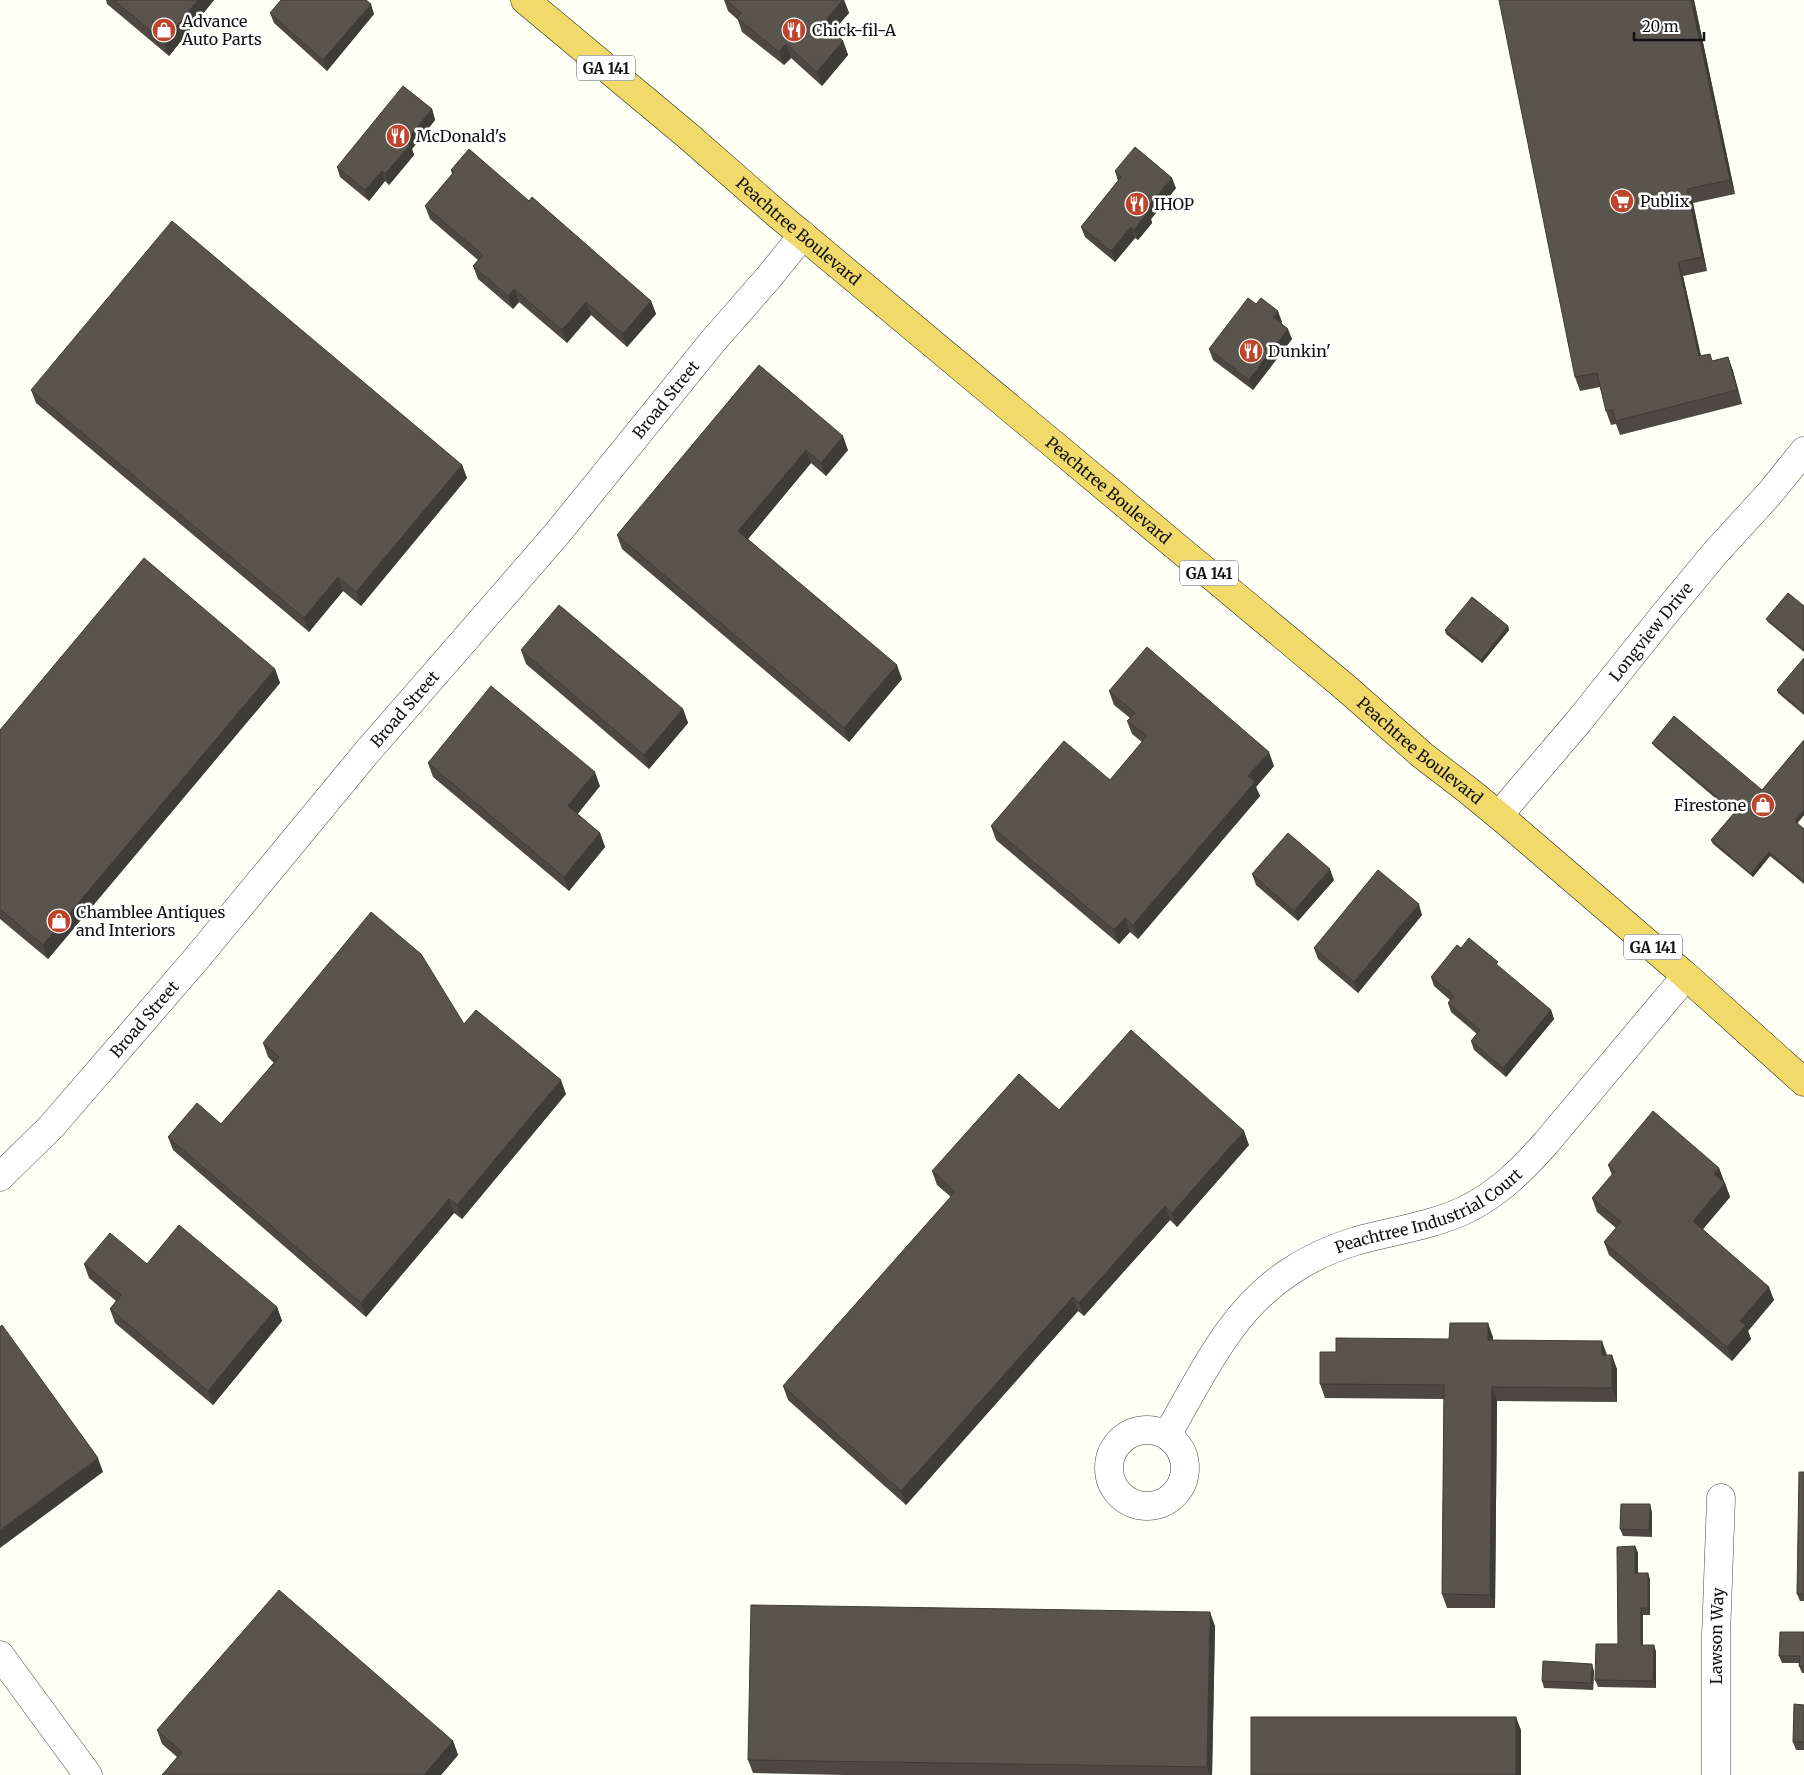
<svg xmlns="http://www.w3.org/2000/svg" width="1804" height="1775" viewBox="0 0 1804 1775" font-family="Merriweather,serif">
<rect width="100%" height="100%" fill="#fefff5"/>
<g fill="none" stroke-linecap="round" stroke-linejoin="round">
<!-- minor casing -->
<g stroke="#444" stroke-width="29">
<g id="minor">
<path id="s1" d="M 1499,815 L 1579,721 L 1663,616 L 1716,552 L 1770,493 L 1804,451"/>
<path id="s2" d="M 0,1177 L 51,1127 L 197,958 L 367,752 L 556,535 L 713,341 L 769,277 L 803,235"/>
<circle cx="1147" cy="1468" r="38"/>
<path id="s3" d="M 1167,1435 C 1201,1377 1230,1311 1288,1273 C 1308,1259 1333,1248 1356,1241 C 1392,1231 1431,1226 1465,1210 C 1498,1194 1522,1170 1546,1143 L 1686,976"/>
<path d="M 0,1655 L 88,1775"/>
<path id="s4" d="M 1716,1775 L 1716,1636 L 1721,1498"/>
</g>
</g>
<!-- trunk casing -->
<g stroke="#222" stroke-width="29">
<g id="trunk">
<path id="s5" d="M 525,0 L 687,135 L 776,213 L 1346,688 L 1422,755 L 1469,791 L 1509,824 L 1686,976 L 1804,1082"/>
</g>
</g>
<!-- minor -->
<use href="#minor" stroke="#fff" stroke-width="28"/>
<!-- trunk -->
<use href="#trunk" stroke="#f2da6a" stroke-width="28"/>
</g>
<!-- wall -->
<g fill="#4d4942">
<path d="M 106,0 L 214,0 L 169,56 L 107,4 Z"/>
<path d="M 724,0 L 844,0 L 849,13 L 833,31 L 843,41 L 848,55 L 822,86 L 791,58 L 784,65 L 742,32 L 738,20 L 728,11 Z"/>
<path d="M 1694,0 L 1735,194 L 1693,203 L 1707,271 L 1683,276 L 1701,356 L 1712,361 L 1728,357 L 1733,371 L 1742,404 L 1620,435 L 1616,424 L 1611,425 L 1606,411 L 1600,387 L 1580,391 L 1575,377 Z"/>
<path d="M 270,13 L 374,14 L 327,71 L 274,23 Z"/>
<path d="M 432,109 L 435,120 L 412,149 L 414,155 L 389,185 L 385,181 L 369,201 L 340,177 L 337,167 Z"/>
<path d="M 451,170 L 529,201 L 651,301 L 656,314 L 627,347 L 591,315 L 567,343 L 519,302 L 513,309 L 478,279 L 473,266 L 478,260 L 430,219 L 425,206 L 452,174 Z"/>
<path d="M 1115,171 L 1176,188 L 1151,219 L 1152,223 L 1138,240 L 1135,238 L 1115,262 L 1085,237 L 1081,227 L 1118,181 Z"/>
<path d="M 1256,304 L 1282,322 L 1281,323 L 1292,339 L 1253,390 L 1213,360 L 1209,349 Z"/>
<path d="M 759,365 L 848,450 L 826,476 L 811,463 L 748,539 L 902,679 L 849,742 L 622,549 L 617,535 Z"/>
<path d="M 31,390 L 462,465 L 467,478 L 361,606 L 343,591 L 309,632 L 36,403 Z"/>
<path d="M 1804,606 L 1804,652 L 1768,622 L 1766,619 Z"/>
<path d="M 1508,626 L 1509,630 L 1482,663 L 1446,634 L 1445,630 Z"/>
<path d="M 521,650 L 683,709 L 688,723 L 649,769 L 526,664 Z"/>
<path d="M 1804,658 L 1804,715 L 1778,693 L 1777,690 Z"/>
<path d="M 275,669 L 280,683 L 48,959 L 0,919 L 0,730 Z"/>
<path d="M 1109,691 L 1274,766 L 1256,787 L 1260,796 L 1138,939 L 1130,932 L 1119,944 L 996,840 L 991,826 L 1110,780 L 1142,742 L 1132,734 L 1127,721 L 1130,718 L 1114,705 Z"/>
<path d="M 1804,740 L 1804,815 L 1797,823 L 1804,829 L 1804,884 L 1770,856 L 1753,877 L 1713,844 L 1711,840 L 1734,814 L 1654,746 L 1652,743 L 1762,790 Z"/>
<path d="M 428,763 L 600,786 L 577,814 L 600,833 L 605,847 L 569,891 L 433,777 Z"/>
<path d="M 1252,874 L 1334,880 L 1298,921 L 1256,885 Z"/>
<path d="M 1422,915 L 1358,993 L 1318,959 L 1314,948 Z"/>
<path d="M 1461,948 L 1500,968 L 1551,1010 L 1554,1019 L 1506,1077 L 1474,1050 L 1471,1041 L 1477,1034 L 1451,1012 L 1448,1003 L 1450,1000 L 1434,986 L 1431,977 Z"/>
<path d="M 464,1024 L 566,1094 L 462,1219 L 454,1213 L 366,1317 L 173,1150 L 168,1137 L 221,1124 L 274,1063 L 268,1057 L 263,1043 Z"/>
<path d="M 1059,1110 L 1249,1145 L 1177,1227 L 1170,1220 L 1084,1316 L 1078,1311 L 906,1505 L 788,1400 L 783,1386 L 951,1197 L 937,1185 L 932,1171 Z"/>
<path d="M 1608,1165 L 1719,1168 L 1730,1197 L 1703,1229 L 1774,1300 L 1748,1331 L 1751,1339 L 1732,1361 L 1609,1255 L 1604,1242 L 1616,1228 L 1597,1212 L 1592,1198 L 1612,1175 Z"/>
<path d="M 84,1264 L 147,1264 L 277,1307 L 282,1321 L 213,1405 L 115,1323 L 110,1309 L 116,1301 L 89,1278 Z"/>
<path d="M 1493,1337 L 1493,1340 L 1607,1355 L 1617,1369 L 1617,1402 L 1497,1401 L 1495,1608 L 1447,1608 L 1442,1594 L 1444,1399 L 1325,1398 L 1320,1384 L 1449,1339 Z"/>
<path d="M 1804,1472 L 1804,1601 L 1800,1601 L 1797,1594 Z"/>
<path d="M 1652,1512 L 1652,1537 L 1623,1536 L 1620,1529 Z"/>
<path d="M 1635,1546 L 1638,1553 L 1638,1573 L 1648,1573 L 1650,1580 L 1650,1615 L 1643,1615 L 1643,1645 L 1654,1645 L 1656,1652 L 1656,1688 L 1598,1687 L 1595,1680 L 1618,1644 Z"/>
<path d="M 1215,1626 L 1212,1775 L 843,1775 L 753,1773 L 748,1760 Z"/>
<path d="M 1804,1632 L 1804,1673 L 1802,1673 L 1799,1666 L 1799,1663 L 1782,1663 L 1779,1656 Z"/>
<path d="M 1594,1671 L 1593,1690 L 1544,1688 L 1542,1681 Z"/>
<path d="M 1804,1705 L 1804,1750 L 1796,1750 L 1793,1742 Z"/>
<path d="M 157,1730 L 453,1741 L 458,1755 L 441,1775 L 162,1775 L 177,1757 L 162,1744 Z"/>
</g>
<!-- shaded-wall -->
<g fill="#3e3c36">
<path d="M 198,0 L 214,0 L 169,56 L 164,42 Z"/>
<path d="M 843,0 L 844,0 L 849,13 L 828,36 L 823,23 Z"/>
<path d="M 1691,0 L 1694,0 L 1735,194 L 1730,180 Z"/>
<path d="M 371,4 L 374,14 L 327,71 L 323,60 Z"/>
<path d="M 843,41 L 848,55 L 822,86 L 817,72 Z"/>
<path d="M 786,44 L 791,58 L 784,65 L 779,52 Z"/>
<path d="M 432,109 L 435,120 L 412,149 L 414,155 L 389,185 L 385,174 L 406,141 Z"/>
<path d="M 382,171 L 385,181 L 369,201 L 365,190 Z"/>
<path d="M 1172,178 L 1176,188 L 1151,219 L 1152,223 L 1138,240 L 1134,230 L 1145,210 Z"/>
<path d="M 1687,189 L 1693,203 L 1707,271 L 1702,257 Z"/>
<path d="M 1131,227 L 1135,238 L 1115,262 L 1111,251 Z"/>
<path d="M 1678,262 L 1683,276 L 1704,370 L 1699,356 Z"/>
<path d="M 514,289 L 519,302 L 513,309 L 508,296 Z"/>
<path d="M 651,301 L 656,314 L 627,347 L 623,334 Z"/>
<path d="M 586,302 L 591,315 L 567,343 L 562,330 Z"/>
<path d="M 1278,311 L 1282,322 L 1277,328 L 1273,317 Z"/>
<path d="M 1288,329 L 1292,339 L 1253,390 L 1249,380 Z"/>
<path d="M 1728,357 L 1733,371 L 1742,404 L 1737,390 Z"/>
<path d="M 843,436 L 848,450 L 826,476 L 821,463 Z"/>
<path d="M 806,450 L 811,463 L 743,545 L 738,531 Z"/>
<path d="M 462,465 L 467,478 L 361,606 L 356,592 Z"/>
<path d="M 338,577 L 343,591 L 309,632 L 304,618 Z"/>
<path d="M 1508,626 L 1509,630 L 1482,663 L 1481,660 Z"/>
<path d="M 897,665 L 902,679 L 849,742 L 844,728 Z"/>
<path d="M 275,669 L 280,683 L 48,959 L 43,945 Z"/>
<path d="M 683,709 L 688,723 L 649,769 L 644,755 Z"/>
<path d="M 1269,752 L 1274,766 L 1256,787 L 1260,796 L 1138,939 L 1133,925 L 1248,776 Z"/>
<path d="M 595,772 L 600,786 L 573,820 L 568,806 Z"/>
<path d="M 1804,810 L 1804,815 L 1796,825 L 1795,821 Z"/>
<path d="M 600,833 L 605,847 L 569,891 L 564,877 Z"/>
<path d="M 1769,852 L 1770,856 L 1753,877 L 1751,874 Z"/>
<path d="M 1330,869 L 1334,880 L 1298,921 L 1294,911 Z"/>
<path d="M 1419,904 L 1422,915 L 1358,993 L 1354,982 Z"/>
<path d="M 1125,918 L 1130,932 L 1119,944 L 1114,930 Z"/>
<path d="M 1551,1010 L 1554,1019 L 1506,1077 L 1503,1068 Z"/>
<path d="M 561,1080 L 566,1094 L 462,1219 L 457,1205 Z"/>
<path d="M 1244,1131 L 1249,1145 L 1177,1227 L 1172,1213 Z"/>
<path d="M 1719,1168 L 1724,1182 L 1719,1188 L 1714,1174 Z"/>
<path d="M 1725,1183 L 1730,1197 L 1698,1235 L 1693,1221 Z"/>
<path d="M 449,1199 L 454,1213 L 366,1317 L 361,1303 Z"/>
<path d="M 1165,1206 L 1170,1220 L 1084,1316 L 1079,1303 Z"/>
<path d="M 1769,1287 L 1774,1300 L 1748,1331 L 1751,1339 L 1732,1361 L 1727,1347 L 1740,1321 Z"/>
<path d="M 1073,1297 L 1078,1311 L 906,1505 L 901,1491 Z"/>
<path d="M 277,1307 L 282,1321 L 213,1405 L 208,1391 Z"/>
<path d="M 1488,1323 L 1493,1337 L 1493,1354 L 1488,1340 Z"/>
<path d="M 1602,1341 L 1607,1355 L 1602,1355 Z"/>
<path d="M 1612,1355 L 1617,1369 L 1617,1402 L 1612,1388 Z"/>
<path d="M 1492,1387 L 1497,1401 L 1495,1608 L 1490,1595 Z"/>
<path d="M 98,1458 L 103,1472 L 0,1548 L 0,1530 Z"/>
<path d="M 1650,1504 L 1652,1512 L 1652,1537 L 1649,1530 Z"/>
<path d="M 1635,1546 L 1638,1553 L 1638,1580 L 1635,1573 Z"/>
<path d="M 1648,1573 L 1650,1580 L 1650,1615 L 1648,1608 Z"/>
<path d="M 1641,1608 L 1643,1615 L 1643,1652 L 1641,1645 Z"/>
<path d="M 1210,1612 L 1215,1626 L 1212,1775 L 1210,1775 L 1207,1767 Z"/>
<path d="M 1654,1645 L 1656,1652 L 1656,1688 L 1653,1681 Z"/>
<path d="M 1592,1664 L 1594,1671 L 1593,1690 L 1591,1683 Z"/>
<path d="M 1516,1717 L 1521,1730 L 1521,1775 L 1516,1775 Z"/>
<path d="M 453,1741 L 458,1755 L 441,1775 L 424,1775 Z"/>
</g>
<!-- building -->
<g fill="#59554d" stroke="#3e3c36">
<path d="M 114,0 L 198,0 L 164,42 Z"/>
<path d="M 281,0 L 366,0 L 371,4 L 323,60 L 270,13 Z"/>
<path d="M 726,0 L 843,0 L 823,23 L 843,41 L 817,72 L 786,44 L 779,52 L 737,18 L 741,13 Z"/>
<path d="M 1499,0 L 1691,0 L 1730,180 L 1687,189 L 1702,257 L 1678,262 L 1699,356 L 1710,354 L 1712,361 L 1728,357 L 1737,390 L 1615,421 L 1613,410 L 1606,411 L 1597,373 L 1575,377 Z"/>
<path d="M 403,86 L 432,109 L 406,141 L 410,145 L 385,174 L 382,171 L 365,190 L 337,167 Z"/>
<path d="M 1135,147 L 1172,178 L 1145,210 L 1148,212 L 1134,230 L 1131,227 L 1111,251 L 1081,227 L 1121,177 L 1115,171 Z"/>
<path d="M 469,149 L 529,201 L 532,197 L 651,301 L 623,334 L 586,302 L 562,330 L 514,289 L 508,296 L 473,266 L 483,255 L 425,206 L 454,172 L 451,170 Z"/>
<path d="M 172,221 L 462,465 L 356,592 L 338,577 L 304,618 L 31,390 Z"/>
<path d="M 1248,298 L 1256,304 L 1261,298 L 1278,311 L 1273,317 L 1288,329 L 1249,380 L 1209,349 Z"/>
<path d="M 759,365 L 843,436 L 821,463 L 806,450 L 738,531 L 897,665 L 844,728 L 617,535 Z"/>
<path d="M 144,558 L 275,669 L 43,945 L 0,909 L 0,730 Z"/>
<path d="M 1788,593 L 1804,606 L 1804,650 L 1766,619 Z"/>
<path d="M 1472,597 L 1508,626 L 1481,660 L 1445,630 Z"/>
<path d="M 559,605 L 683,709 L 644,755 L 521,650 Z"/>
<path d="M 1147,647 L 1269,752 L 1248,776 L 1255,782 L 1133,925 L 1125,918 L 1114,930 L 991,826 L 1064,741 L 1110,780 L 1147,736 L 1127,721 L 1135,713 L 1109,691 Z"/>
<path d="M 1804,658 L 1804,713 L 1777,690 Z"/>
<path d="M 491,686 L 595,772 L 568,806 L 600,833 L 564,877 L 428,763 Z"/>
<path d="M 1674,716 L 1762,790 L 1804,740 L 1804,810 L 1795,821 L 1804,829 L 1804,882 L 1769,852 L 1751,874 L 1711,840 L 1735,812 L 1652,743 Z"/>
<path d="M 1288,833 L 1330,869 L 1294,911 L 1252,874 Z"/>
<path d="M 1378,870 L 1419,904 L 1354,982 L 1314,948 Z"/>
<path d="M 371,912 L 421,954 L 464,1024 L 476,1010 L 561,1080 L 457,1205 L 449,1199 L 361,1303 L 168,1137 L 197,1103 L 221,1124 L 279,1057 L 263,1043 Z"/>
<path d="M 1469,938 L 1498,962 L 1496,964 L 1551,1010 L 1503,1068 L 1471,1041 L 1480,1030 L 1448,1003 L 1454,996 L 1431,977 L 1457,945 L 1461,948 Z"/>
<path d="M 1131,1030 L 1244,1131 L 1172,1213 L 1165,1206 L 1079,1303 L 1073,1297 L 901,1491 L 783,1386 L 955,1192 L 932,1171 L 1019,1074 L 1059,1110 Z"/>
<path d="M 1653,1111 L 1719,1168 L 1714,1174 L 1725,1183 L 1693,1221 L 1769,1287 L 1740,1321 L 1746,1325 L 1727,1347 L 1604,1242 L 1621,1222 L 1592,1198 L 1615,1171 L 1608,1165 Z"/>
<path d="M 179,1225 L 277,1307 L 208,1391 L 110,1309 L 121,1295 L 84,1264 L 110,1233 L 147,1264 Z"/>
<path d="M 1450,1323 L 1488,1323 L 1488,1340 L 1602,1341 L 1602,1355 L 1612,1355 L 1612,1388 L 1492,1387 L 1490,1595 L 1442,1594 L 1444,1385 L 1320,1384 L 1320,1352 L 1336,1352 L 1336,1338 L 1449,1339 Z"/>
<path d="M 2,1325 L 98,1458 L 0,1530 L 0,1327 Z"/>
<path d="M 1799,1472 L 1804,1472 L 1804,1594 L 1797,1594 Z"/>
<path d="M 1621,1504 L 1650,1504 L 1649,1530 L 1620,1529 Z"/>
<path d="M 1635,1546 L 1635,1573 L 1648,1573 L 1648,1608 L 1641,1608 L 1641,1645 L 1654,1645 L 1653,1681 L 1595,1680 L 1596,1644 L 1618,1644 L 1617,1547 Z"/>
<path d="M 279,1590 L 453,1741 L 424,1775 L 162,1775 L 182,1752 L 157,1730 Z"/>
<path d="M 751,1605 L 1210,1612 L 1207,1767 L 748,1760 Z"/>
<path d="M 1780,1632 L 1804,1632 L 1804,1666 L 1799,1666 L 1800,1656 L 1779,1656 Z"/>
<path d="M 1543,1661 L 1592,1664 L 1591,1683 L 1542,1681 Z"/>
<path d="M 1794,1704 L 1804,1705 L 1804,1742 L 1793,1742 Z"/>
<rect x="1251" y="1717" width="265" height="58"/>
</g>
<!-- icons -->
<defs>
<g id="shop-disc" transform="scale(1.25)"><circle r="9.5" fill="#be452c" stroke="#fff"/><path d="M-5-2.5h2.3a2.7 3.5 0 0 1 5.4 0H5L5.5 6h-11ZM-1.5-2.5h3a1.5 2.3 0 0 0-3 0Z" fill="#fff"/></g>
<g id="restaurant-disc" transform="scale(1.25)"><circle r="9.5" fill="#be452c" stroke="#fff"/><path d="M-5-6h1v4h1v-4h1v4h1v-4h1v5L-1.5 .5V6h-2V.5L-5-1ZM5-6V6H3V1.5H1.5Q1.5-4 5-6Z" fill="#fff"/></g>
<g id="supermarket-disc" transform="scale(1.25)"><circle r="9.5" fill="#be452c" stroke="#fff"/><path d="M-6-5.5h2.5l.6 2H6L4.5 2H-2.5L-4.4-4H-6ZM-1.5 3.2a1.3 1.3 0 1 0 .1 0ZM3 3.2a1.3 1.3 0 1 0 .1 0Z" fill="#fff"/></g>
</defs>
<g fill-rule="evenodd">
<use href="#shop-disc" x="164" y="30"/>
<use href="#restaurant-disc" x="794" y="30"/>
<use href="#restaurant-disc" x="398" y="136"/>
<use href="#supermarket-disc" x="1622" y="201"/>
<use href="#restaurant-disc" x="1137" y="204"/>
<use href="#restaurant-disc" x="1251" y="351"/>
<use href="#shop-disc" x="1763" y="805"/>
<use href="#shop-disc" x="59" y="921"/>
</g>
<g text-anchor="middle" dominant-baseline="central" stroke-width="5" stroke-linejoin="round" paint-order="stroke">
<!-- shield labels -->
<g fill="#fff" stroke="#585858" stroke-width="1">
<rect x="577" y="55.5" width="58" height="25" rx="4"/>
<rect x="1180" y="560.5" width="58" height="25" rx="4"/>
<rect x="1624" y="934.5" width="58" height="25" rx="4"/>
</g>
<g font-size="15" font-weight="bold" fill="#111">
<text x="606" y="68">GA 141</text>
<text x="1209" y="573">GA 141</text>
<text x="1653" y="947">GA 141</text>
</g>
<!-- poi labels -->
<g font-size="16" fill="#111" stroke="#fff" text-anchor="start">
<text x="182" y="21">Advance<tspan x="182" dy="18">Auto Parts</tspan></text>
<text x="812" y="30">Chick-fil-A</text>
<text x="416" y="136">McDonald's</text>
<text x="1640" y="201">Publix</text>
<text x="1154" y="204">IHOP</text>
<text x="1268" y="351">Dunkin'</text>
<text x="1746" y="805" text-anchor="end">Firestone</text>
<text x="76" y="912">Chamblee Antiques<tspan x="76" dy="18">and Interiors</tspan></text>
</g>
<!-- street labels -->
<g font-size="16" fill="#111" stroke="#fff">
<text stroke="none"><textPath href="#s5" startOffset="358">Peachtree Boulevard</textPath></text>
<text stroke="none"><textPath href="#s2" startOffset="1024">Broad Street</textPath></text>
<text stroke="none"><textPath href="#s5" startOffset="762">Peachtree Boulevard</textPath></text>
<text stroke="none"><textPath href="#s1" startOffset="238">Longview Drive</textPath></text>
<text stroke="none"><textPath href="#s2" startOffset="619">Broad Street</textPath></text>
<text stroke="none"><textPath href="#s5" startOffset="1168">Peachtree Boulevard</textPath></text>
<text stroke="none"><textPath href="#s2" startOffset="214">Broad Street</textPath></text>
<text stroke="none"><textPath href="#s3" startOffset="359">Peachtree Industrial Court</textPath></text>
<text stroke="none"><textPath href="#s4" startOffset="139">Lawson Way</textPath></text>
</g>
</g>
<!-- scale -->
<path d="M1634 32v8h70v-8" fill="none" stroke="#111111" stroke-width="2.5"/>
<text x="1642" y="32" font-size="15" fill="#111111" stroke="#ffffff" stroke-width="4" paint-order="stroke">20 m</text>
</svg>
